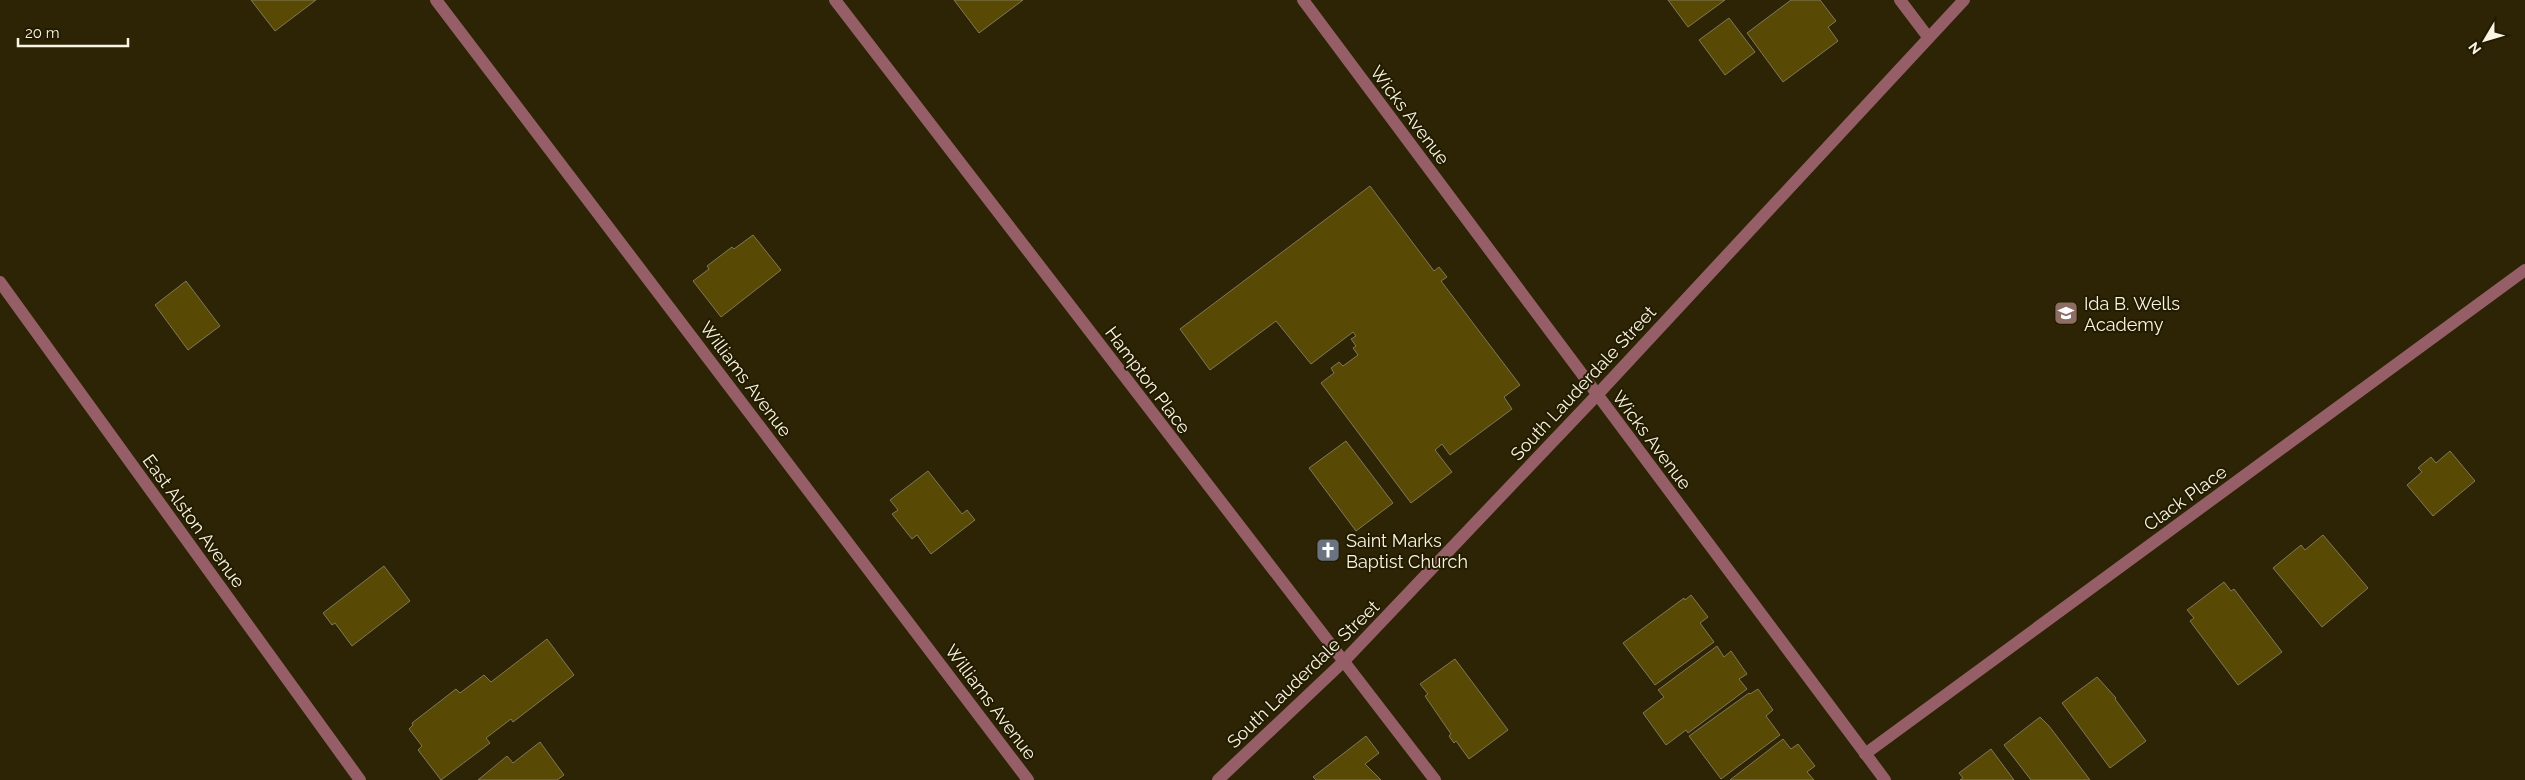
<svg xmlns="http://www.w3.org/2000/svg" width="2525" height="780" viewBox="0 0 2525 780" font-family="Raleway,sans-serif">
<rect width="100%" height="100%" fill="#2c2405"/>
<!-- building -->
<g fill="#584a05" stroke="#817858">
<path d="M 251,0 L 316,0 L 275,31 Z"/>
<path d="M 954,0 L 1023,0 L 979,33 Z"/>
<path d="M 1668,0 L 1725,0 L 1688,27 Z"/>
<path d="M 1791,0 L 1820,0 L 1836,21 L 1828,27 L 1838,41 L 1783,82 L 1747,33 Z"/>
<path d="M 1729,18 L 1755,52 L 1725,75 L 1699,40 Z"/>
<path d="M 1370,186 L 1434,271 L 1439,267 L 1447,277 L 1441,281 L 1520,385 L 1504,397 L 1512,409 L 1450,455 L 1442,444 L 1435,450 L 1452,472 L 1411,503 L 1321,383 L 1334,373 L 1331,368 L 1339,362 L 1343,366 L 1358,355 L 1353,348 L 1356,346 L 1351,339 L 1356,336 L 1353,332 L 1311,364 L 1276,321 L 1210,370 L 1180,329 Z"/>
<path d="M 753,235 L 781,270 L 721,317 L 693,281 L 709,269 L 707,266 L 732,247 L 734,249 Z"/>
<path d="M 186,281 L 220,326 L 188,350 L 155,305 Z"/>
<path d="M 1346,441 L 1393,503 L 1356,531 L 1309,468 Z"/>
<path d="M 2450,451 L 2475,481 L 2433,516 L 2407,485 L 2422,472 L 2418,468 L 2431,457 L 2436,463 Z"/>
<path d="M 928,471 L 962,514 L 967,510 L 975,520 L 931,554 L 917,535 L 912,539 L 892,514 L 898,510 L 890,500 Z"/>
<path d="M 2323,535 L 2368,588 L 2322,627 L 2273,568 L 2301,545 L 2305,550 Z"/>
<path d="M 384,566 L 410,601 L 352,646 L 335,623 L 332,625 L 323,613 Z"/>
<path d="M 2224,582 L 2231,591 L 2234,589 L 2282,652 L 2238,685 L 2190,621 L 2194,618 L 2187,610 Z"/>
<path d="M 1691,595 L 1708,617 L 1700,623 L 1714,642 L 1655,685 L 1623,643 L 1684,598 L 1685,600 Z"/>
<path d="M 547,639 L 574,675 L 513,722 L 511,719 L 486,738 L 490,743 L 441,780 L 418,750 L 422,746 L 409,729 L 413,725 L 412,723 L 456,689 L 460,693 L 484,675 L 491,682 Z"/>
<path d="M 1717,646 L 1724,657 L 1731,651 L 1747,674 L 1739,679 L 1747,689 L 1688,733 L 1686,730 L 1666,745 L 1643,713 L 1664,697 L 1658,690 Z"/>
<path d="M 1455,659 L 1508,730 L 1469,759 L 1456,741 L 1454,743 L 1449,736 L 1451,734 L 1425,696 L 1428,694 L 1420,684 Z"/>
<path d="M 2097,677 L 2116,698 L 2115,699 L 2146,741 L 2110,768 L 2062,703 Z"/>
<path d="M 1758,689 L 1773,710 L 1766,716 L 1780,735 L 1721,779 L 1689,736 L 1749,693 L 1750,694 Z"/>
<path d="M 2040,717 L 2049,726 L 2090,780 L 2031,780 L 2004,745 Z"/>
<path d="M 1366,736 L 1379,753 L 1365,764 L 1381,780 L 1316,780 L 1313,777 Z"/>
<path d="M 1783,739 L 1791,749 L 1798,744 L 1815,766 L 1807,772 L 1814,780 L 1730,780 Z"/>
<path d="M 540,742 L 564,775 L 557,780 L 478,780 L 507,756 L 513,763 Z"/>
<path d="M 1991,749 L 2014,780 L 1960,780 L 1963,778 L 1959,773 Z"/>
</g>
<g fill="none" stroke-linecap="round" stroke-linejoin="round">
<!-- street -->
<g stroke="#965f68" stroke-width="12">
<path d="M 436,0 L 1028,780"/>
<path d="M 835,0 L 1435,780"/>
<path d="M 1303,0 L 1885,780"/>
<path d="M 1900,0 L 1928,37"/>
<path d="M 0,282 L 360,780"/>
<path d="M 1865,754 L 2525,270"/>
<path d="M 1218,780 L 1343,662 L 1597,395 L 1964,0"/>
</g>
</g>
<!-- icons -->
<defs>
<g id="school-square" transform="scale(1.25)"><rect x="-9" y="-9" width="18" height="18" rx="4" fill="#8d6e63" stroke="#221b00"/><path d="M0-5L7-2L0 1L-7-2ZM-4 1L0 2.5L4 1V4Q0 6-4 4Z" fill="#fff"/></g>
<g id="church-square" transform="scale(1.25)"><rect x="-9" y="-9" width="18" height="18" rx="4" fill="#6b7280" stroke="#221b00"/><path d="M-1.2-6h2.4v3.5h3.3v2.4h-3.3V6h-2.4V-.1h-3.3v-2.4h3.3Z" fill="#fff"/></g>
</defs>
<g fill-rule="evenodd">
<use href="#school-square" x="2066" y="313"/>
<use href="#church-square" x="1328" y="550"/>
</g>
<g text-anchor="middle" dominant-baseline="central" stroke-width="4" stroke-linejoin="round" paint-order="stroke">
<!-- street labels -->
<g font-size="18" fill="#faf5e3" stroke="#221b00">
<text transform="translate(1410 115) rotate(53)">Wicks Avenue</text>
<text transform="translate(746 379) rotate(53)">Williams Avenue</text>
<text transform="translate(1148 380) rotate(53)">Hampton Place</text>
<text transform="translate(1583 383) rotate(-47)">South Lauderdale Street</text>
<text transform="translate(1652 440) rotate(53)">Wicks Avenue</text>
<text transform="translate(2185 498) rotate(-36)">Clack Place</text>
<text transform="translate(194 521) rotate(54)">East Alston Avenue</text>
<text transform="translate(1303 674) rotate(-44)">South Lauderdale Street</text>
<text transform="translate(991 702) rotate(53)">Williams Avenue</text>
</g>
<!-- poi labels -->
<g font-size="18" fill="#faf5e3" stroke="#221b00" text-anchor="start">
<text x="2084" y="303">Ida B. Wells<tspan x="2084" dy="21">Academy</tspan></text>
<text x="1346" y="540">Saint Marks<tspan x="1346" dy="21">Baptist Church</tspan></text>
</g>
</g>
<!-- north arrow -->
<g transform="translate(2485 40) rotate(232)" stroke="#221b00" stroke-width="4" paint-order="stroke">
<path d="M0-4L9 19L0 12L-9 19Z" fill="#faf5e3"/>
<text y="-8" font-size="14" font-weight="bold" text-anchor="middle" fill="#faf5e3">N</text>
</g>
<!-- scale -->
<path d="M18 38v8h110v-8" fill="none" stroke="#faf5e3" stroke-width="2.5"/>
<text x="25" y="38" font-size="15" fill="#faf5e3" stroke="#221b00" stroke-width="4" paint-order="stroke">20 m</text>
</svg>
